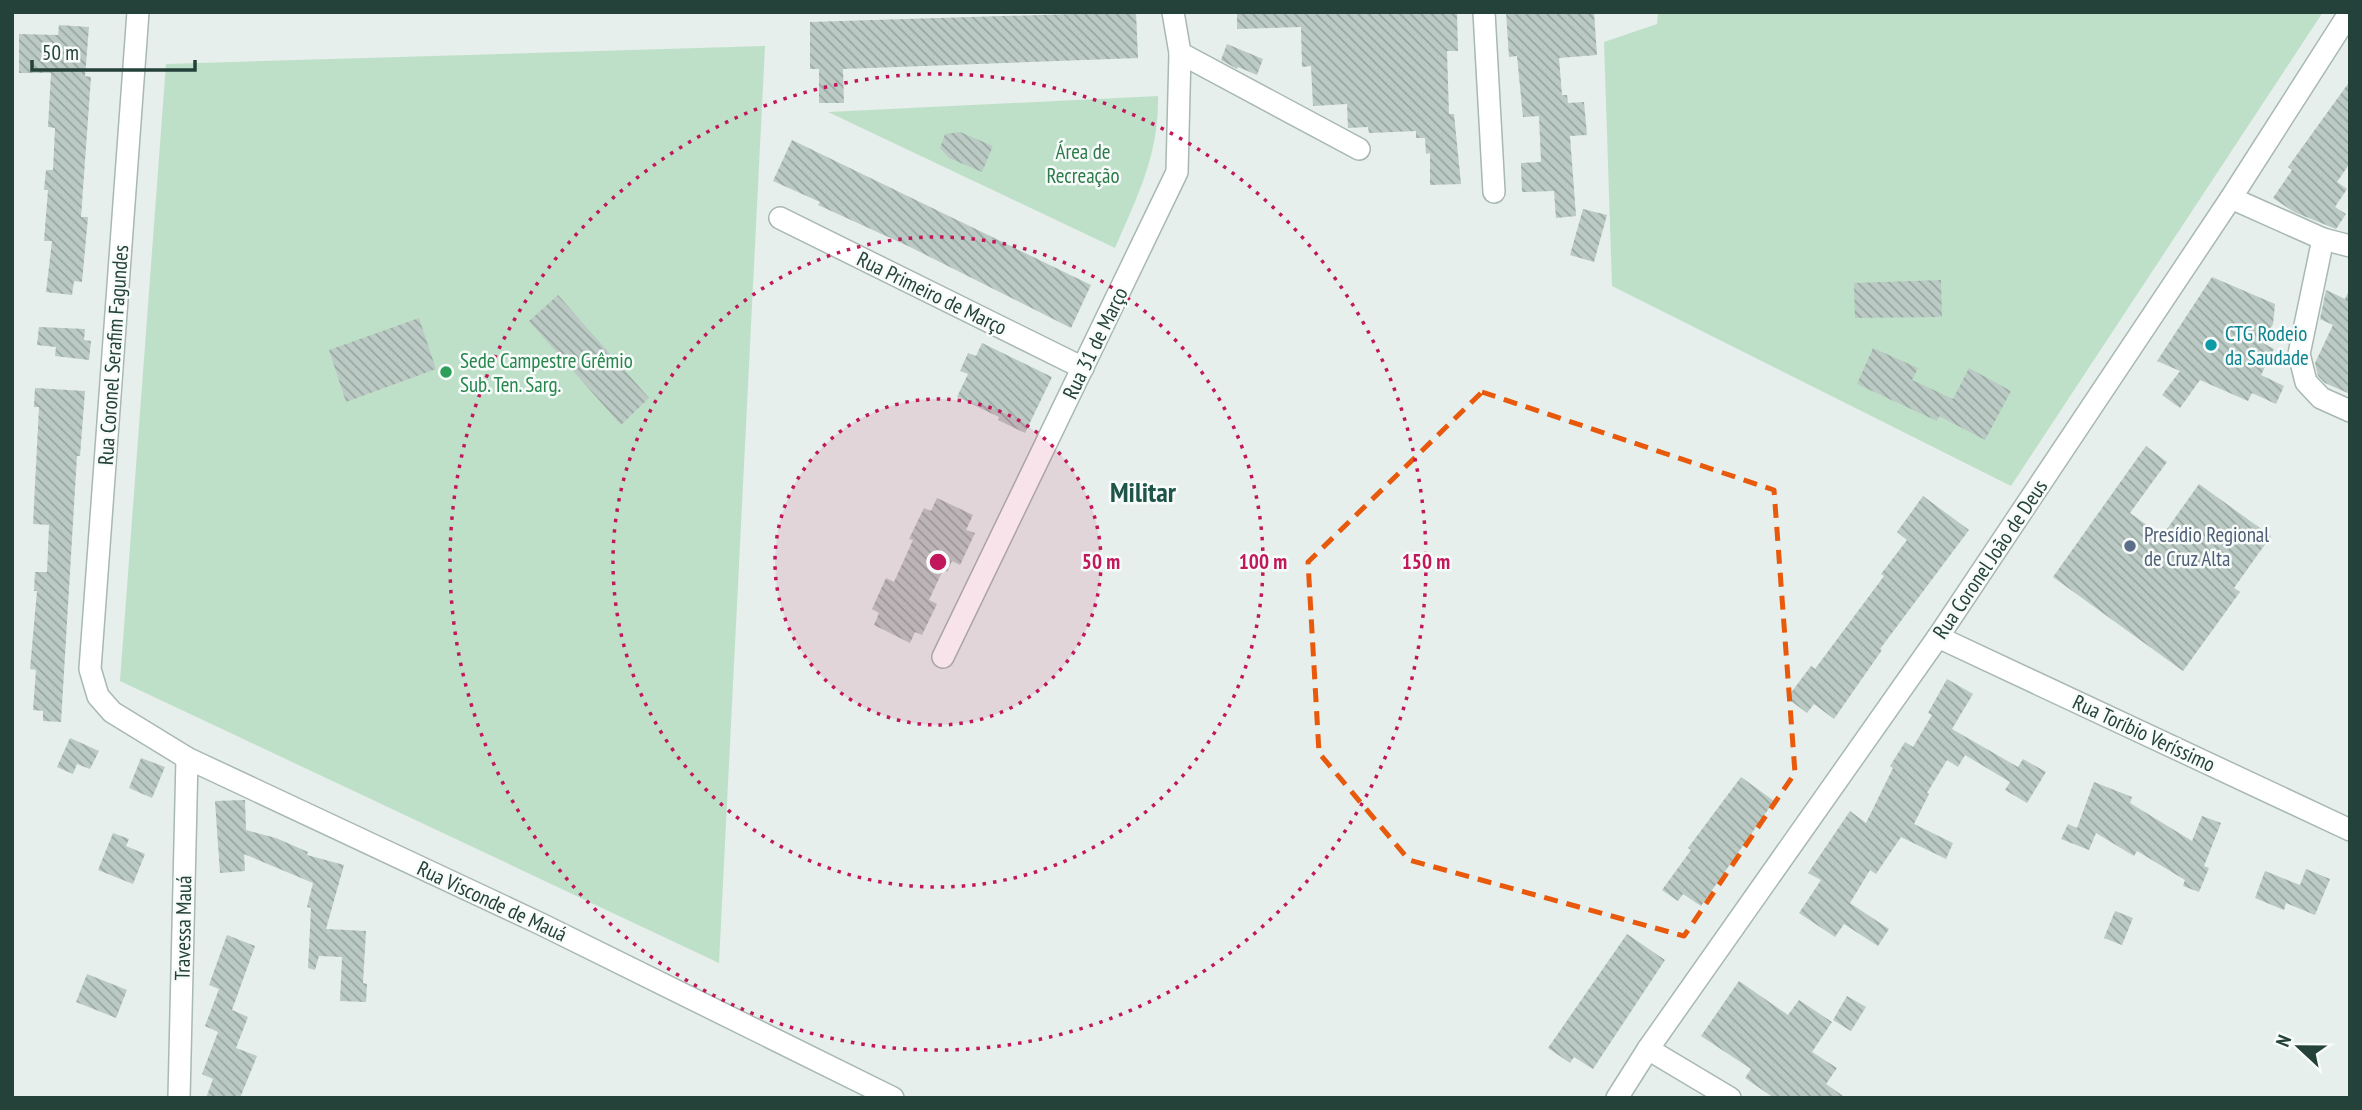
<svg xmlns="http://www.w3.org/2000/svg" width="2362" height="1110" viewBox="0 0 2362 1110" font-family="'PT Sans Narrow',sans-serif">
<defs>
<pattern id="building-back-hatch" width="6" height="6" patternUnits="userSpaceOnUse" patternTransform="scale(1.75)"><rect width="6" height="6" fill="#bbcac4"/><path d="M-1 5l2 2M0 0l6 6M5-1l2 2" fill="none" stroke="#98a6a0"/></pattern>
</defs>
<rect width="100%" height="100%" fill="#e6efeb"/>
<!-- green -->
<g fill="#bfe0c8">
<path d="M 1658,12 L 2323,12 L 2011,486 L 1612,286 L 1604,42 L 1657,24 Z"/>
<path d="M 765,46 L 719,963 L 120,681 L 166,64 Z"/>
<path d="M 1158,96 C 1159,155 1138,195 1115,248 L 828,112 Z"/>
</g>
<!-- building -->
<g fill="url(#building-back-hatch)">
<path d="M 1136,12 L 1138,58 L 843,69 L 844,103 L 819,103 L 819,69 L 810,69 L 810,22 Z"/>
<path d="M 1237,12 L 1457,12 L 1458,51 L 1447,51 L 1449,114 L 1454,114 L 1461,184 L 1430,185 L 1430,153 L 1426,154 L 1425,138 L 1416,138 L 1416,131 L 1369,133 L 1368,127 L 1348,128 L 1347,104 L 1313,106 L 1311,66 L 1302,67 L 1301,27 L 1237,29 Z"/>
<path d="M 1506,12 L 1594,12 L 1597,55 L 1559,58 L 1562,95 L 1567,95 L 1568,103 L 1584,102 L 1587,135 L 1570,136 L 1576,216 L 1556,218 L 1554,191 L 1522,192 L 1521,163 L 1541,162 L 1539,116 L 1523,117 L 1517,56 L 1509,57 Z"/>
<path d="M 59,25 L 89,27 L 85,76 L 91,77 L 81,217 L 88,217 L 82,282 L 74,281 L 72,295 L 46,292 L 52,241 L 44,241 L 48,190 L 44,190 L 46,170 L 53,170 L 55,128 L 48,127 L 51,73 L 19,73 L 19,34 L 58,35 Z"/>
<path d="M 1227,44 L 1263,59 L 1257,75 L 1238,67 L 1237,69 L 1221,60 Z"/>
<path d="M 2350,81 L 2350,163 L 2337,182 L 2347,189 L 2335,207 L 2346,214 L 2336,229 L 2294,212 L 2273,198 L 2292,170 L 2288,167 Z"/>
<path d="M 960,132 L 993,146 L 982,172 L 949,158 L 940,148 L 945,134 Z"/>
<path d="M 792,140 L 1091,285 L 1071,328 L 908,246 L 818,205 L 820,202 L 773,181 Z"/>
<path d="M 1583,209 L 1607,215 L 1594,262 L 1570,255 Z"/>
<path d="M 2212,277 L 2275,304 L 2273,324 L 2263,343 L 2274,349 L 2261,375 L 2284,386 L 2276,404 L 2252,393 L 2248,401 L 2200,380 L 2180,408 L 2162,395 L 2180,371 L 2157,361 Z"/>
<path d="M 1941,280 L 1942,317 L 1855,318 L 1854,283 Z"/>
<path d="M 2350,288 L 2350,394 L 2325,383 L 2318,376 L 2315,363 L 2333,325 L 2320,319 L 2326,290 L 2345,299 Z"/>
<path d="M 558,295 L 649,398 L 621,425 L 529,321 Z"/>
<path d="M 419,318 L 436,369 L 346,402 L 329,350 Z"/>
<path d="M 39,327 L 85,329 L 84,340 L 91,341 L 89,360 L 55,356 L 56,347 L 37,345 Z"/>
<path d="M 982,343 L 1052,377 L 1025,433 L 998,420 L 999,417 L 957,397 L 968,374 L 960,371 L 968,353 L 976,356 Z"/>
<path d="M 1873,348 L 1918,368 L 1912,380 L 1953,399 L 1969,368 L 2011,391 L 1985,440 L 1939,416 L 1937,421 L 1857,384 Z"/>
<path d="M 35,388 L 85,391 L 80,456 L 77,456 L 61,722 L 43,721 L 43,711 L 33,710 L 36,670 L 30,669 L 37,591 L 34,591 L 35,572 L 47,572 L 49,525 L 33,524 L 39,407 L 34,407 Z"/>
<path d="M 2146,446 L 2167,462 L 2130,513 L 2162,536 L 2199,484 L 2271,536 L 2234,588 L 2240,592 L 2183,671 L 2053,577 Z"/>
<path d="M 1923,496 L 1969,530 L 1880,649 L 1882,650 L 1834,719 L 1814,704 L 1807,713 L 1787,698 L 1811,666 L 1815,669 L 1884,576 L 1881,574 L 1907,540 L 1897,532 Z"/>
<path d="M 937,498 L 973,515 L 966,530 L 975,533 L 960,565 L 952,561 L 947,572 L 943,570 L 929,600 L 937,604 L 922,635 L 915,632 L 910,643 L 874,625 L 879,613 L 872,609 L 886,578 L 894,582 L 913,540 L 909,539 L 924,508 L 931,511 Z"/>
<path d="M 1947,679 L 1973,694 L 1952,729 L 2018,767 L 2023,759 L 2046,772 L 2027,803 L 2005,790 L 2010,782 L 1965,755 L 1958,767 L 1947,760 L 1927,793 L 1929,794 L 1914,824 L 1953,843 L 1946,859 L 1901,837 L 1876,874 L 1870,870 L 1850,903 L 1889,929 L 1878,946 L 1844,924 L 1835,937 L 1799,913 L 1821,880 L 1808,873 L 1850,811 L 1866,823 L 1893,768 L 1890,766 L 1905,742 L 1913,747 L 1932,715 L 1928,713 Z"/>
<path d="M 70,738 L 99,751 L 90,769 L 77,764 L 73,774 L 57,767 Z"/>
<path d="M 141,758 L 165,767 L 152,798 L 129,788 Z"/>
<path d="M 1741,777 L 1774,801 L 1701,906 L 1683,894 L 1678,901 L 1662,890 L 1691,850 L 1688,848 Z"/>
<path d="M 2094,782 L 2132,797 L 2130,803 L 2192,841 L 2202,816 L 2221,823 L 2204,866 L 2209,868 L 2199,892 L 2183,886 L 2185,880 L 2137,851 L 2134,856 L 2096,833 L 2089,850 L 2061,839 L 2068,824 L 2077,828 Z"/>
<path d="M 245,800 L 246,830 L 276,838 L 308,852 L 307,855 L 344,865 L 326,929 L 366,931 L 363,983 L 367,984 L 366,1002 L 340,1001 L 342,957 L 319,956 L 315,970 L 308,968 L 311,908 L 307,907 L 313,883 L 244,854 L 245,871 L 220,873 L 215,801 Z"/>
<path d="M 113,833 L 129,839 L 126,846 L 145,854 L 133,884 L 98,870 Z"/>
<path d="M 2306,869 L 2330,879 L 2315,915 L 2286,903 L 2284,910 L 2255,898 L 2265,871 L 2300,885 Z"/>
<path d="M 2115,911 L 2133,918 L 2122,945 L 2104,938 Z"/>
<path d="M 1627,934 L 1665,960 L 1593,1069 L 1574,1057 L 1570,1063 L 1548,1048 Z"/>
<path d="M 227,935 L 255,946 L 232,1010 L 248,1017 L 236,1048 L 257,1056 L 240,1098 L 206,1098 L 213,1079 L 202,1074 L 218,1032 L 205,1026 L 219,989 L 209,985 Z"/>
<path d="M 87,974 L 127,990 L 116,1018 L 76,1002 Z"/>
<path d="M 1739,981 L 1788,1015 L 1799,1000 L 1832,1022 L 1812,1052 L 1837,1068 L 1826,1084 L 1846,1098 L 1774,1098 L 1745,1078 L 1751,1069 L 1701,1036 Z"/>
<path d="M 1847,996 L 1866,1007 L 1851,1031 L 1833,1020 Z"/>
</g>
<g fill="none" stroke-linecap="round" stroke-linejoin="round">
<!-- minor casing -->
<g stroke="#a8b8b2" stroke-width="24">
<g id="minor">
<path d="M 138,12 L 90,669 L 98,696 L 112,712 L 187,758 L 541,924 L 893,1098"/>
<path d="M 1484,12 L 1494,192"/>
<path d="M 1180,53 L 1359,149"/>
<path d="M 2231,198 L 2323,239 L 2350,246"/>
<path d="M 780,218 L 1083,368"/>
<path d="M 2323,239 L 2299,354 L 2306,382 L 2321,398 L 2350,411"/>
<path d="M 943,657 L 1177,172 L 1180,53 L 1173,12"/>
<path d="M 1648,1049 L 1730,1098"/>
<path d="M 179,1098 L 187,758"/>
</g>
</g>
<!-- tertiary casing -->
<g stroke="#a8b8b2" stroke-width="24">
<g id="tertiary">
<path d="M 1938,637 L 2350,830"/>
<path d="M 1617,1098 L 1648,1049 L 1938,637 L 2231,198 L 2350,12"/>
</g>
</g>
<!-- minor -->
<use href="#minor" stroke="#fff" stroke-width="21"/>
<!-- tertiary -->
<use href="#tertiary" stroke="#fff" stroke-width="21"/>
</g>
<!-- marked area -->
<path fill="none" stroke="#e8590c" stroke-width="5" stroke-dasharray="14 9" stroke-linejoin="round" d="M 1482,392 L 1774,490 L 1795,773 L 1684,936 L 1409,860 L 1319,753 L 1308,562 Z"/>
<!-- distance rings -->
<circle cx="938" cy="562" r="163" fill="#c2185b" fill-opacity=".12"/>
<g fill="none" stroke="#c2185b" stroke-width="3.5" stroke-dasharray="3.5 7">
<circle cx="938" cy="562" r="163"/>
<circle cx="938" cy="562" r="325"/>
<circle cx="938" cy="562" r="488"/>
</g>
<!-- markers -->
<circle fill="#0f9aa8" stroke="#f7fbf9" stroke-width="2.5" cx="2211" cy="345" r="7"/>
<circle fill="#2e9e5b" stroke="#f7fbf9" stroke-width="2.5" cx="446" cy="372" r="7"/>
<circle fill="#5c6f8a" stroke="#f7fbf9" stroke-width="2.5" cx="2130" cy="546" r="7"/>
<g text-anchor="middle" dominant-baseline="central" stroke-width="5" stroke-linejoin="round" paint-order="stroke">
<!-- park labels -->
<g font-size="21" fill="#2d7a4b" stroke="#f7fbf9">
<text x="1083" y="151">Área de<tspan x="1083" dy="24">Recreação</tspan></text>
</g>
<!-- street labels -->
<g font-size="21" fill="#24423a" stroke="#f7fbf9">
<text transform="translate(932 293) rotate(26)">Rua Primeiro de Março</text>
<text transform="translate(1095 343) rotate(-64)">Rua 31 de Março</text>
<text transform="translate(113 355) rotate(-86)">Rua Coronel Serafim Fagundes</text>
<text transform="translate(1990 559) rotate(-56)">Rua Coronel João de Deus</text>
<text transform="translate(2144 733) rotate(25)">Rua Toríbio Veríssimo</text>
<text transform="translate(492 901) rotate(25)">Rua Visconde de Mauá</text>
<text transform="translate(183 928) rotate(-89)">Travessa Mauá</text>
</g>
<!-- culture labels -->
<g font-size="21" fill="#0d838f" stroke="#f7fbf9" text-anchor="start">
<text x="2225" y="333">CTG Rodeio<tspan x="2225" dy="24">da Saudade</tspan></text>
</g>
<!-- leisure labels -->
<g font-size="21" fill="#27864d" stroke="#f7fbf9" text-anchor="start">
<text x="460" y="360">Sede Campestre Grêmio<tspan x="460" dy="24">Sub. Ten. Sarg.</tspan></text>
</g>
<!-- service labels -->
<g font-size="21" fill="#4e5e75" stroke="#f7fbf9" text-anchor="start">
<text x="2144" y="534">Presídio Regional<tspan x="2144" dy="24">de Cruz Alta</tspan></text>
</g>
<!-- district labels -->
<g font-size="28" font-weight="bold" fill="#1f5548" stroke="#f7fbf9">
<text x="1143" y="491">Militar</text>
</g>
</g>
<circle cx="938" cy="562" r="10" fill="#c2185b" stroke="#f7fbf9" stroke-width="3.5"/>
<g font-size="21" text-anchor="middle" font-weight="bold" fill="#c2185b" stroke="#f7fbf9" stroke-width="5" stroke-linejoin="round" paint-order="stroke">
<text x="1101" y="569">50 m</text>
<text x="1263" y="569">100 m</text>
<text x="1426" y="569">150 m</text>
</g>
<!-- border -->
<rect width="2362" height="1110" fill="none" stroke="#24423a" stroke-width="28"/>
<!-- north arrow -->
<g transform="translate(2299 1047) rotate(292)" stroke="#f7fbf9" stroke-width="5" paint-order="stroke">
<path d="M0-5L12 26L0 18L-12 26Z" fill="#24423a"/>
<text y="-10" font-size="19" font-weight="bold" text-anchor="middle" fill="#24423a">N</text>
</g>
<!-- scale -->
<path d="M32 60v10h163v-10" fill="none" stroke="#24423a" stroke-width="3.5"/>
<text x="42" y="60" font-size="21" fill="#24423a" stroke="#f7fbf9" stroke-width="5" paint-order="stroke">50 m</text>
</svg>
